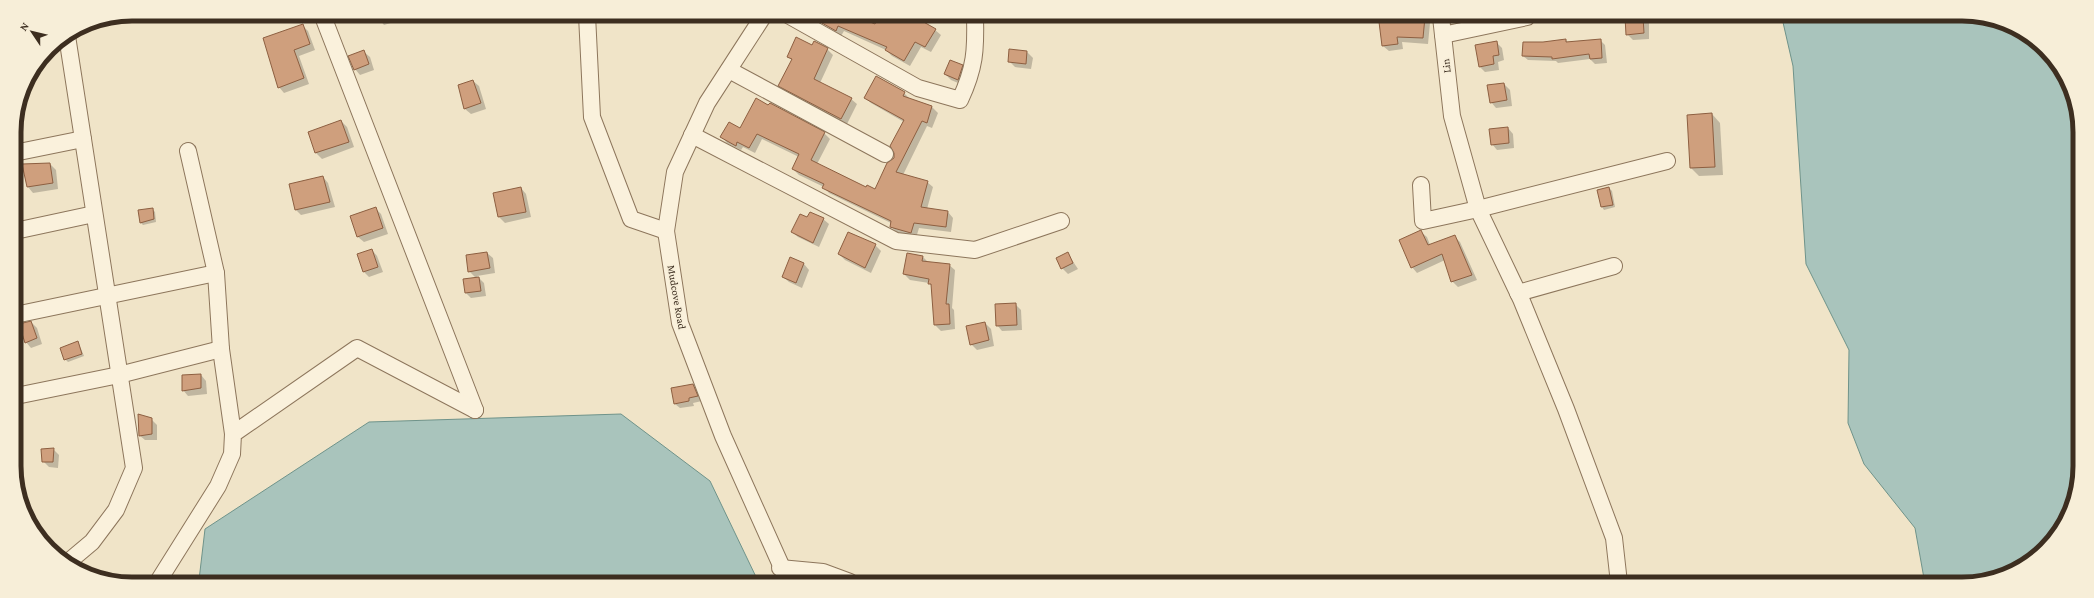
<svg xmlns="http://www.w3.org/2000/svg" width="2094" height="598" viewBox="0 0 2094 598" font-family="'Crimson Pro',serif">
<rect width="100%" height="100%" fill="#f0e4c8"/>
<!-- water -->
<g fill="#a9c4bc" stroke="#6f938a">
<path d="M 1782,18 L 1992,18 L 2021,30 L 2051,54 L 2078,109 L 2076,496 L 2060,531 L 2034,559 L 2000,578 L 1969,584 L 1925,584 L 1915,528 L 1864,464 L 1848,423 L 1849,350 L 1806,264 L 1793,66 Z"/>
<path d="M 621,414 L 710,481 L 758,581 L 199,580 L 205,529 L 369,422 Z"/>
</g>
<!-- shadow -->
<g fill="#0003">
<path d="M 376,15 L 395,15 L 397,21 L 384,25 Z"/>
<path d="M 807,15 L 904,16 L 935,30 L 941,35 L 931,52 L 921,47 L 910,66 L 892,56 L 886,50 L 844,31 L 841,36 L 823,23 Z"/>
<path d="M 1379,17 L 1424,17 L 1430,23 L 1428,44 L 1402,42 L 1403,49 L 1389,51 L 1383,46 Z"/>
<path d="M 1643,17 L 1649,23 L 1649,39 L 1633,40 L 1627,34 L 1626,18 Z"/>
<path d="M 302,25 L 308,31 L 315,50 L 299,56 L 309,84 L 284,93 L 279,87 L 272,69 Z"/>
<path d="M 1566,40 L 1568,43 L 1600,40 L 1605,45 L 1607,63 L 1595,64 L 1590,59 L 1558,63 L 1556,61 L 1528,60 L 1523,56 L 1543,43 Z"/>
<path d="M 1496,42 L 1502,48 L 1504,60 L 1498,62 L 1499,70 L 1485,72 L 1480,67 Z"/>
<path d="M 813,46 L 827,49 L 833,55 L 820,83 L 851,99 L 857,104 L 847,124 L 785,91 L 780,86 L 793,61 L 788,57 Z"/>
<path d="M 1010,50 L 1027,52 L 1033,58 L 1031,69 L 1015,67 L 1009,61 Z"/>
<path d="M 364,52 L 370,57 L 374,70 L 360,75 L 355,69 Z"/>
<path d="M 962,66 L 968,71 L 963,85 L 951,80 L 945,74 Z"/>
<path d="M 473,81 L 479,86 L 486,109 L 471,114 L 465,109 Z"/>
<path d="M 1504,84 L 1510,90 L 1512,106 L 1496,108 L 1491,102 Z"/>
<path d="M 904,93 L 910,99 L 932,107 L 938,113 L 932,128 L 927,126 L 903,175 L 927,182 L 933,187 L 927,209 L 948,212 L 953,218 L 951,232 L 919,228 L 916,238 L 897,232 L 891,227 L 891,223 L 829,193 L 824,187 L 799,175 L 793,169 L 799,157 L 762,139 L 755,153 L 743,147 L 741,150 L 727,143 L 722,137 L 741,129 L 824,133 L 830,139 L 817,164 L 866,188 L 876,190 L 894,159 L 904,122 L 871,103 L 865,98 Z"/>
<path d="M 1712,114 L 1720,123 L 1723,175 L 1699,176 L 1691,168 Z"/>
<path d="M 341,121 L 347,127 L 354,147 L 322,159 L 316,153 L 309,132 Z"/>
<path d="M 1508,128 L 1513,134 L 1514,148 L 1497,150 L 1492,144 Z"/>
<path d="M 50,164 L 56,170 L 58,189 L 33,193 L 28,187 L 23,165 Z"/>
<path d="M 323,177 L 328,183 L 335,207 L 301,215 L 295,209 Z"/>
<path d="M 521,188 L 526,194 L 531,217 L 505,223 L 499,217 L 495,194 Z"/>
<path d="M 1609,188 L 1612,191 L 1615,207 L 1604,210 L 1602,207 L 1598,191 Z"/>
<path d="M 375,208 L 381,214 L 388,234 L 364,242 L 358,237 Z"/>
<path d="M 153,210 L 155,212 L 156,222 L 143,225 L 140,222 Z"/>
<path d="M 808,218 L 823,219 L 829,224 L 819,247 L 798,237 L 792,232 Z"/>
<path d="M 1421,232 L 1427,237 L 1430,245 L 1454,236 L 1460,242 L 1477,280 L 1458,287 L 1452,281 L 1445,260 L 1417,273 L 1412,267 Z"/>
<path d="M 849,233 L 875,245 L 881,251 L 871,273 L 845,260 L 839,254 Z"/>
<path d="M 372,250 L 377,256 L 383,272 L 369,277 L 363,271 Z"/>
<path d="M 487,253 L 493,258 L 495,273 L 477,276 L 484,283 L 486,296 L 471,298 L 466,293 L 476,278 L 469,271 Z"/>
<path d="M 908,254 L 923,257 L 929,263 L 949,265 L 955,270 L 952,308 L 954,310 L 955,329 L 941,331 L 935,325 L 932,286 L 929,283 L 910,280 L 904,274 Z"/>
<path d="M 1068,254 L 1078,269 L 1068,274 L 1062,268 Z"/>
<path d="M 790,259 L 804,264 L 809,270 L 802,288 L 789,282 L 783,277 Z"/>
<path d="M 1015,304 L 1021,310 L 1022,330 L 1002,331 L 997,325 Z"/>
<path d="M 31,322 L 37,328 L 42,344 L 31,348 L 26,342 Z"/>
<path d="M 985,323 L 991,329 L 994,346 L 977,350 L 971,344 Z"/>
<path d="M 78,342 L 84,356 L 68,362 L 65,359 Z"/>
<path d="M 201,375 L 206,381 L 207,394 L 188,396 L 183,390 Z"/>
<path d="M 693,385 L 697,390 L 702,401 L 693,403 L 694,406 L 680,408 L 675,404 Z"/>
<path d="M 151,419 L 157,425 L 157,440 L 145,440 L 139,435 Z"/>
<path d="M 53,449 L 59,455 L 58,468 L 49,467 L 43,461 Z"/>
</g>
<!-- building -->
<g fill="#cf9f7d" stroke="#8d5f41">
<path d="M 814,15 L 855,16 L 875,24 L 879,16 L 913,16 L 936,29 L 925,47 L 915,42 L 904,61 L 885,50 L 887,47 L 838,26 L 836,31 L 822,23 L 824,20 Z"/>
<path d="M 1410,17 L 1425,17 L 1423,38 L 1397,37 L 1398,44 L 1382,46 L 1379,22 Z"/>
<path d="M 1625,17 L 1643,17 L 1644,33 L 1626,35 Z"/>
<path d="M 303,24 L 310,44 L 294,50 L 304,78 L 278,88 L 263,38 Z"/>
<path d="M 796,37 L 812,45 L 814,41 L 828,48 L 814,79 L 852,98 L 841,119 L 778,86 L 792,59 L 787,57 Z"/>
<path d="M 1566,39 L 1566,42 L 1601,39 L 1602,58 L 1590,59 L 1589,54 L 1552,59 L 1552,57 L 1522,56 L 1523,42 L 1543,42 Z"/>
<path d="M 1497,41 L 1499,55 L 1493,56 L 1494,64 L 1479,67 L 1475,45 Z"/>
<path d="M 1009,49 L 1027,51 L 1026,64 L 1008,62 Z"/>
<path d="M 364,50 L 369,64 L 354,70 L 348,56 Z"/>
<path d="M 950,60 L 963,65 L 958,80 L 944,74 Z"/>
<path d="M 876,76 L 905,92 L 903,96 L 932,106 L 927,123 L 922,121 L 896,172 L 928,181 L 921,207 L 948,211 L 946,227 L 914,223 L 911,233 L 890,227 L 891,221 L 822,188 L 824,184 L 792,169 L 799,154 L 757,134 L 749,148 L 737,142 L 736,146 L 720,137 L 729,122 L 740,128 L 756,98 L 768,105 L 770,103 L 825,132 L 811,160 L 866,187 L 867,185 L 875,189 L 887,163 L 894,158 L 894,153 L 890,146 L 904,120 L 864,98 Z"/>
<path d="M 473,80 L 481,103 L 464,109 L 458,85 Z"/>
<path d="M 1504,83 L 1507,100 L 1490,103 L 1487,85 Z"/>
<path d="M 1712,113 L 1715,167 L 1690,168 L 1687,115 Z"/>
<path d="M 341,120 L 349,142 L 315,153 L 308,132 Z"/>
<path d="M 1508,127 L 1509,143 L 1491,145 L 1489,129 Z"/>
<path d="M 50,163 L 53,183 L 27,187 L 22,164 Z"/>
<path d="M 323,176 L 330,202 L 295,210 L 289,184 Z"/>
<path d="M 521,187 L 526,212 L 498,217 L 493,193 Z"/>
<path d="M 1609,187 L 1613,205 L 1601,207 L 1597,190 Z"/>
<path d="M 376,207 L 383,228 L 357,237 L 350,216 Z"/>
<path d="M 153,208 L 154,219 L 140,223 L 138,210 Z"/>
<path d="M 810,212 L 824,218 L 813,243 L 791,232 L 800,214 L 807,217 Z"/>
<path d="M 1421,230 L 1428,245 L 1455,235 L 1472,275 L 1451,282 L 1442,254 L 1411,268 L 1399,240 Z"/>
<path d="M 848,232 L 876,244 L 865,268 L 838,254 Z"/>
<path d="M 372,249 L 378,267 L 363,272 L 357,254 Z"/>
<path d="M 487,252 L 490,268 L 468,272 L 466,255 Z"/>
<path d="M 1068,252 L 1073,263 L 1061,269 L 1056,258 Z"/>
<path d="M 907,253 L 923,256 L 922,261 L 950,264 L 946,304 L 949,304 L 950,324 L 934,325 L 931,284 L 928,284 L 929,279 L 903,274 Z"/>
<path d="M 790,257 L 804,263 L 796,283 L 782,277 Z"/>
<path d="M 479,277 L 481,291 L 465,293 L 463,279 Z"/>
<path d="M 1016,303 L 1017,325 L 996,326 L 995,304 Z"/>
<path d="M 31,321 L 37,338 L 25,343 L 19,324 Z"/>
<path d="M 985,322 L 989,340 L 970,345 L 966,326 Z"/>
<path d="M 78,341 L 82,354 L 64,360 L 60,348 Z"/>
<path d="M 201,374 L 201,388 L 182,391 L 182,375 Z"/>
<path d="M 693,384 L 698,396 L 689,398 L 689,401 L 674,404 L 671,388 Z"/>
<path d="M 138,414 L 152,418 L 152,434 L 139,436 Z"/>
<path d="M 54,448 L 53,462 L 42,462 L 41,449 Z"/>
</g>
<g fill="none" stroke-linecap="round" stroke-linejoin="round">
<!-- minor casing -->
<g stroke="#8d765c" stroke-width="18">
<g id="minor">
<path d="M 322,14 L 475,410"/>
<path d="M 587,15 L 592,117 L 631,219 L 666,231"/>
<path d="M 764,15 L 707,103 L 675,172 L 666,231 L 680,323 L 723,436 L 788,581"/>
<path d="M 788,15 L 918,88 L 960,100 C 975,68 976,50 975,16"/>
<path d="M 1441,17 L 1452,116 L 1478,209 L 1521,299 L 1566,409 L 1614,538 L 1619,583"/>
<path d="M 1443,35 L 1527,17"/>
<path d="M 67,36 L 134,468 L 116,510 L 92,542 L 67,563"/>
<path d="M 729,70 L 885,154"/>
<path d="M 692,135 L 896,241 L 975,250 L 1061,221"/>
<path d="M 188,151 L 216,273 L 221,349 L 233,434"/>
<path d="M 14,153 L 83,139"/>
<path d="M 1421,185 L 1423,221 L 1478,209 L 1667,161"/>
<path d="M 15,231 L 94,214"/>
<path d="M 1518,293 L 1614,266"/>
<path d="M 15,315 L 216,273"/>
<path d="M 16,396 L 119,375 L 221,349"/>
<path d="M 780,568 L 823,572 L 850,582"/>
<path d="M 159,580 L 218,486 L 232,454 L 233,434 L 357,348 L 475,410"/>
</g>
</g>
<!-- minor -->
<use href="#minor" stroke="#faf1dc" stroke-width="16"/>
</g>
<g text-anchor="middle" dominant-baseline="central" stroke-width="3" stroke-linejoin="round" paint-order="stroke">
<!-- street labels -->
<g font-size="11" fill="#3d2e20" stroke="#f7eed8">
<text transform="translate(1446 66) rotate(-97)">Lin</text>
<text transform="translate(677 297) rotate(80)">Mudcove Road</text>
</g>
</g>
<!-- crop -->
<path d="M0 0H2094V598H0ZM132 21H1962A111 111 0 0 1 2073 132V466A111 111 0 0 1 1962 577H132A111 111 0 0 1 21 466V132A111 111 0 0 1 132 21Z" fill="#f7eed8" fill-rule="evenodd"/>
<path fill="none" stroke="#3d2e20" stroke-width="5" d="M132 21H1962A111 111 0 0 1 2073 132V466A111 111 0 0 1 1962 577H132A111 111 0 0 1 21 466V132A111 111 0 0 1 132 21Z"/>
<!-- north arrow -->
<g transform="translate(32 32) rotate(305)" stroke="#f7eed8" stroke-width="3" paint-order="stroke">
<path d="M0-3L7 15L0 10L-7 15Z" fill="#3d2e20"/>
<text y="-6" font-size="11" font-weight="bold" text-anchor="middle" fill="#3d2e20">N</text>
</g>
</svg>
